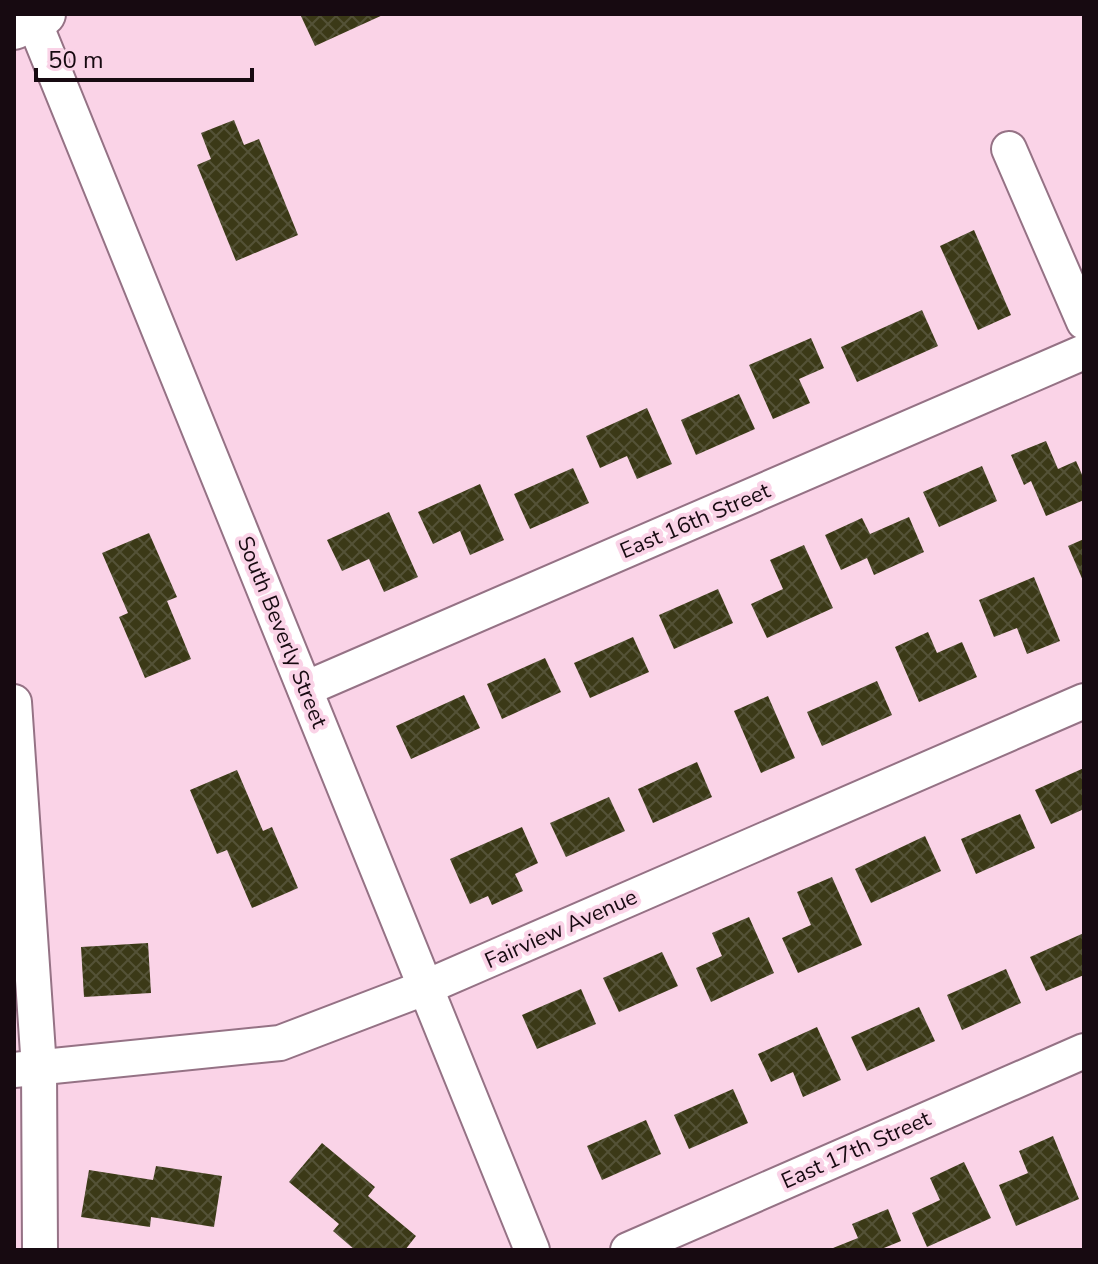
<svg xmlns="http://www.w3.org/2000/svg" width="1098" height="1264" viewBox="0 0 1098 1264" font-family="'Nunito Sans',sans-serif">
<defs>
<pattern id="building-cross-hatch" width="8" height="8" patternUnits="userSpaceOnUse" patternTransform="scale(2)"><rect width="8" height="8" fill="#3b3917"/><path d="M0 0l8 8M0 8l8-8" fill="none" stroke="#545237"/></pattern>
</defs>
<rect width="100%" height="100%" fill="#fad3e7"/>
<!-- building -->
<g fill="url(#building-cross-hatch)">
<path d="M 300,14 L 385,14 L 315,46 Z"/>
<path d="M 234,120 L 244,145 L 259,139 L 298,235 L 236,261 L 197,165 L 211,159 L 201,133 Z"/>
<path d="M 974,230 L 1011,315 L 978,330 L 940,246 Z"/>
<path d="M 922,310 L 938,346 L 857,382 L 841,347 Z"/>
<path d="M 811,338 L 824,368 L 799,379 L 810,403 L 773,419 L 749,365 Z"/>
<path d="M 739,394 L 755,429 L 696,455 L 681,420 Z"/>
<path d="M 647,408 L 672,464 L 637,479 L 627,456 L 600,468 L 586,436 Z"/>
<path d="M 1046,441 L 1058,469 L 1076,461 L 1084,479 L 1084,500 L 1046,516 L 1031,481 L 1024,485 L 1011,455 Z"/>
<path d="M 982,466 L 997,501 L 939,527 L 923,492 Z"/>
<path d="M 573,468 L 589,503 L 530,529 L 514,494 Z"/>
<path d="M 480,484 L 504,540 L 470,555 L 460,531 L 433,544 L 418,512 Z"/>
<path d="M 389,512 L 418,577 L 384,592 L 369,559 L 342,571 L 327,540 Z"/>
<path d="M 909,517 L 924,552 L 874,575 L 867,558 L 841,570 L 825,535 L 862,518 L 870,534 Z"/>
<path d="M 149,533 L 177,597 L 167,601 L 191,659 L 145,678 L 119,617 L 128,613 L 102,553 Z"/>
<path d="M 1084,539 L 1084,583 L 1068,546 Z"/>
<path d="M 804,545 L 833,608 L 767,638 L 751,604 L 783,589 L 770,560 Z"/>
<path d="M 1034,577 L 1060,641 L 1027,654 L 1017,628 L 994,637 L 979,600 Z"/>
<path d="M 718,589 L 733,623 L 674,649 L 659,615 Z"/>
<path d="M 928,632 L 937,653 L 962,642 L 977,677 L 919,702 L 895,647 Z"/>
<path d="M 633,637 L 649,672 L 590,698 L 574,663 Z"/>
<path d="M 545,658 L 561,692 L 502,719 L 487,684 Z"/>
<path d="M 877,681 L 892,715 L 822,746 L 807,712 Z"/>
<path d="M 464,695 L 480,728 L 411,759 L 396,726 Z"/>
<path d="M 768,696 L 795,758 L 761,773 L 734,711 Z"/>
<path d="M 697,762 L 712,797 L 653,823 L 638,789 Z"/>
<path d="M 1084,768 L 1084,809 L 1051,824 L 1035,790 Z"/>
<path d="M 237,770 L 263,831 L 272,827 L 298,888 L 252,908 L 227,850 L 217,854 L 190,790 Z"/>
<path d="M 609,797 L 625,831 L 566,857 L 550,823 Z"/>
<path d="M 1020,814 L 1035,848 L 976,874 L 961,839 Z"/>
<path d="M 522,827 L 538,863 L 515,874 L 523,891 L 492,905 L 488,896 L 470,904 L 450,859 Z"/>
<path d="M 925,836 L 941,871 L 871,903 L 855,869 Z"/>
<path d="M 832,877 L 862,945 L 798,973 L 782,938 L 811,925 L 797,892 Z"/>
<path d="M 749,917 L 774,973 L 711,1002 L 696,968 L 722,956 L 712,933 Z"/>
<path d="M 1084,933 L 1084,975 L 1046,991 L 1030,957 Z"/>
<path d="M 148,943 L 151,993 L 84,997 L 81,947 Z"/>
<path d="M 662,952 L 678,986 L 619,1012 L 603,978 Z"/>
<path d="M 1006,969 L 1021,1003 L 962,1030 L 947,995 Z"/>
<path d="M 581,989 L 596,1024 L 537,1049 L 522,1015 Z"/>
<path d="M 919,1007 L 935,1041 L 867,1071 L 851,1037 Z"/>
<path d="M 817,1027 L 841,1080 L 803,1097 L 793,1072 L 771,1082 L 758,1054 Z"/>
<path d="M 733,1089 L 748,1123 L 689,1149 L 674,1115 Z"/>
<path d="M 646,1120 L 661,1154 L 602,1180 L 587,1146 Z"/>
<path d="M 1053,1136 L 1079,1199 L 1016,1226 L 999,1185 L 1028,1173 L 1019,1151 Z"/>
<path d="M 322,1143 L 375,1187 L 368,1196 L 416,1236 L 405,1250 L 355,1250 L 333,1231 L 339,1224 L 289,1182 Z"/>
<path d="M 964,1162 L 991,1218 L 927,1247 L 912,1213 L 940,1200 L 930,1178 Z"/>
<path d="M 156,1166 L 222,1176 L 214,1227 L 151,1217 L 150,1227 L 81,1217 L 89,1170 L 153,1180 Z"/>
<path d="M 888,1209 L 901,1241 L 879,1250 L 828,1250 L 858,1238 L 852,1224 Z"/>
</g>
<g fill="none" stroke-linecap="round" stroke-linejoin="round">
<!-- minor casing -->
<g stroke="#957285" stroke-width="38">
<g id="minor">
<path d="M 33,19 L 532,1250"/>
<path d="M 1009,149 L 1084,322"/>
<path d="M 305,689 L 1084,352"/>
<path d="M 14,702 L 39,1068 L 40,1250"/>
<path d="M 14,1070 L 280,1043 L 424,988 L 1084,701"/>
<path d="M 628,1250 L 1084,1051"/>
</g>
</g>
<!-- major casing -->
<g stroke="#957285" stroke-width="46">
<path id="major" d="M 14,28 L 44,14"/>
</g>
<!-- minor -->
<use href="#minor" stroke="#fff" stroke-width="34"/>
<!-- major -->
<use href="#major" stroke="#fff" stroke-width="42"/>
</g>
<g text-anchor="middle" dominant-baseline="central" stroke-width="8" stroke-linejoin="round" paint-order="stroke">
<!-- street labels -->
<g font-size="22" fill="#170a11" stroke="#fad3e7">
<text transform="translate(695 521) rotate(-23)">East 16th Street</text>
<text transform="translate(282 632) rotate(68)">South Beverly Street</text>
<text transform="translate(561 929) rotate(-24)">Fairview Avenue</text>
<text transform="translate(856 1150) rotate(-24)">East 17th Street</text>
</g>
</g>
<!-- border -->
<rect width="1098" height="1264" fill="none" stroke="#170a11" stroke-width="32"/>
<!-- scale -->
<path d="M36 68v12h216v-12" fill="none" stroke="#170a11" stroke-width="4"/>
<text x="48" y="68" font-size="24" fill="#170a11" stroke="#fad3e7" stroke-width="6" paint-order="stroke">50 m</text>
</svg>
